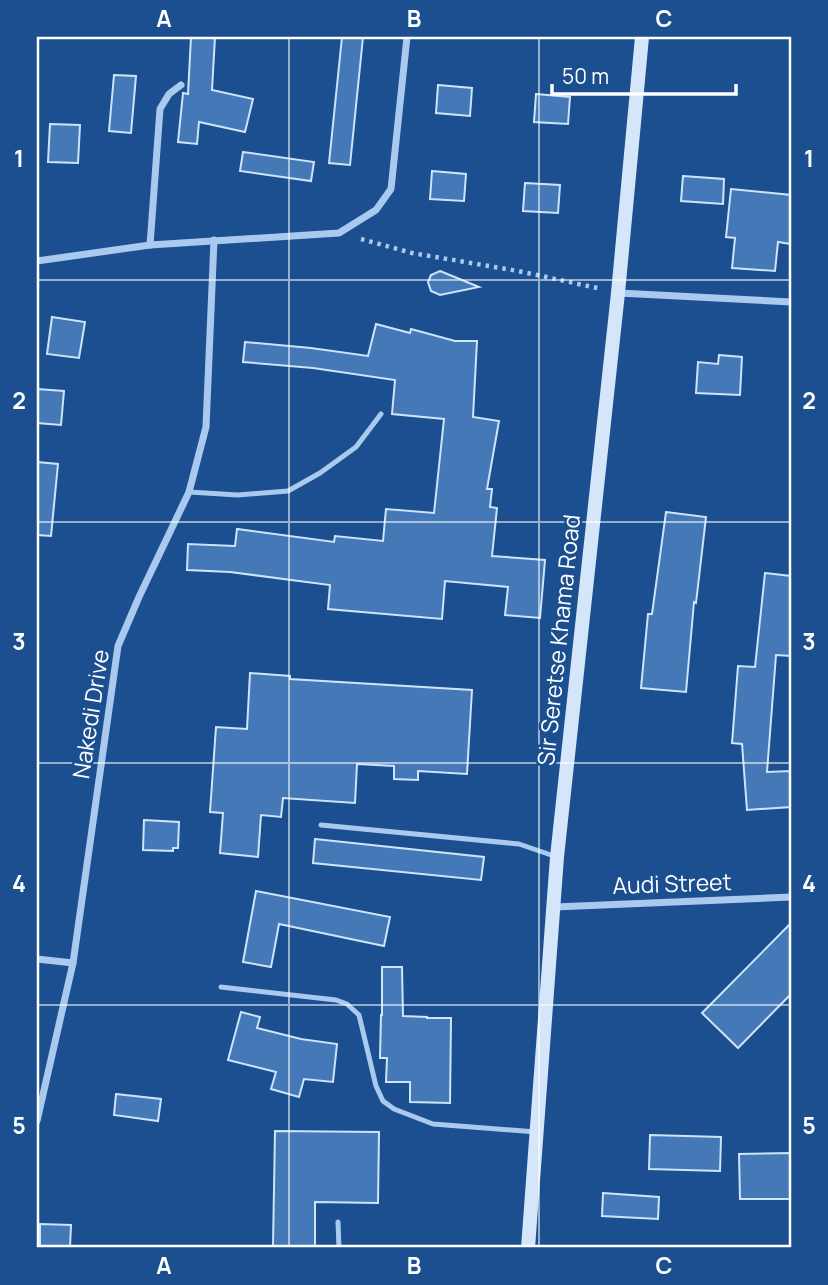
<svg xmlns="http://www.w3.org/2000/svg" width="828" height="1285" viewBox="0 0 828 1285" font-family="Manrope,sans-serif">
<rect width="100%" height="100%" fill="#1b4f8f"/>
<!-- building -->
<g fill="#4478b7" stroke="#cfe3fa" stroke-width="2">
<path d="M 191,37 L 215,37 L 212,90 L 253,99 L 245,132 L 199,122 L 197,144 L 178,142 L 183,93 L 188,94 Z"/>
<path d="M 342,37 L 363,37 L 350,165 L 329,163 Z"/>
<path d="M 114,75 L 136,76 L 131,133 L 109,131 Z"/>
<path d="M 438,85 L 472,88 L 470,116 L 436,113 Z"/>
<path d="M 536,94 L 570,97 L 568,124 L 534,122 Z"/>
<path d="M 50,124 L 80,125 L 78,163 L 48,162 Z"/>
<path d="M 243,152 L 314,162 L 311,181 L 240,171 Z"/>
<path d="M 432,171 L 466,174 L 464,201 L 430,199 Z"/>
<path d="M 683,176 L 724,179 L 723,204 L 681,201 Z"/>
<path d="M 525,183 L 560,185 L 558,213 L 523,211 Z"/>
<path d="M 731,189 L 791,195 L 791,244 L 778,242 L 775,271 L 732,268 L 735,238 L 726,237 Z"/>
<path d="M 440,271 L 479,287 L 440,295 L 431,291 L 428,282 L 431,275 Z"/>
<path d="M 52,317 L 85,322 L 79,358 L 47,354 Z"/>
<path d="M 376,324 L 410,333 L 411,329 L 455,341 L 477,341 L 473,417 L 499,421 L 487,489 L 492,489 L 490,507 L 497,508 L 492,556 L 545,560 L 540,618 L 505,615 L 508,587 L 445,581 L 442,619 L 328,609 L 330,585 L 230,572 L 187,570 L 188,544 L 235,546 L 237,529 L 334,542 L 335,536 L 383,541 L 386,509 L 434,513 L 444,419 L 392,414 L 395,380 L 313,368 L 243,362 L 245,342 L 311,348 L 368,356 Z"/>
<path d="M 719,355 L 742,357 L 740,395 L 696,393 L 698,362 L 718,364 Z"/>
<path d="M 37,389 L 64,391 L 61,425 L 37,423 Z"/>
<path d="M 37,462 L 58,464 L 51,536 L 37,535 Z"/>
<path d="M 666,512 L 706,517 L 696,603 L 694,602 L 686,692 L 641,688 L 648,614 L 652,614 Z"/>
<path d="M 765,573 L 791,576 L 791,656 L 776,655 L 767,772 L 791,771 L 791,807 L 747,810 L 742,744 L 732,743 L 738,666 L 755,667 Z"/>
<path d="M 250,673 L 290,676 L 290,679 L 472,690 L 467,774 L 418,771 L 418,780 L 394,779 L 394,766 L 357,764 L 355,803 L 283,798 L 281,817 L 261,815 L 258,857 L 220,853 L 223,813 L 210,812 L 216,727 L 247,729 Z"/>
<path d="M 144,820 L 179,822 L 178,848 L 173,848 L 173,851 L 143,850 Z"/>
<path d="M 315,839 L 484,857 L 481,880 L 313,863 Z"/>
<path d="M 256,891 L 390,917 L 384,946 L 279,924 L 271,967 L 243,962 Z"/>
<path d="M 791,923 L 791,994 L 738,1048 L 702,1013 Z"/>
<path d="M 382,967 L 402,967 L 403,1016 L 427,1017 L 427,1018 L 451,1018 L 450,1103 L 410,1102 L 410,1082 L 386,1082 L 387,1058 L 380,1058 L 381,1015 L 382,1015 Z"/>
<path d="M 241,1012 L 260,1017 L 257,1028 L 301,1039 L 337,1044 L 333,1082 L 304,1079 L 299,1097 L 271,1089 L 276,1072 L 228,1060 Z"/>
<path d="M 116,1094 L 161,1099 L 158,1121 L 114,1115 Z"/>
<path d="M 275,1131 L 379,1132 L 378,1203 L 315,1202 L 315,1247 L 273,1246 Z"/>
<path d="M 650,1135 L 721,1137 L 720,1171 L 649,1169 Z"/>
<path d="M 791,1153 L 791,1199 L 740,1199 L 739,1154 Z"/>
<path d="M 603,1193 L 659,1197 L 658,1219 L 602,1216 Z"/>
<path d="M 40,1224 L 71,1225 L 70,1248 L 40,1248 Z"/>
</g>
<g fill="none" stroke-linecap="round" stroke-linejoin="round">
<!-- path -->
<path stroke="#a9c9ee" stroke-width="4.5" stroke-dasharray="3.5 5" stroke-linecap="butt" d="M 361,239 L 412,253 L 518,271 L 602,289"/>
<!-- service -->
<g stroke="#a9c9ee" stroke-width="5">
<path d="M 189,492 L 238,495 L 288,491 L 320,473 L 356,447 L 381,414"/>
<path d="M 321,825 L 519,844 L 554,856"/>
<path d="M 221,987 L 336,1000 L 347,1004 L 359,1015 L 376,1086 L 383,1101 L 394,1109 L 433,1124 L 536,1132"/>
<path d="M 338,1222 L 339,1248"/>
</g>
<!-- minor -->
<g stroke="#a9c9ee" stroke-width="7">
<path d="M 150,245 L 160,109 L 169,94 L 181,85"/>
<path d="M 37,261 L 150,245 L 339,233 L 376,210 L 391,189 L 407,37"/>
<path d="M 619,293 L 791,302"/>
<path d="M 555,907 L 791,897"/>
<path d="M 37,959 L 73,963"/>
<path d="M 37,1121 L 73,963 L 118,646 L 139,597 L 189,492 L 206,427 L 214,240"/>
</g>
<!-- secondary -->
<path stroke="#d6e6fa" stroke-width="14" d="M 528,1248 L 557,857 L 618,293 L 642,37"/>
</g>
<!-- grid -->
<path fill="none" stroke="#fff" stroke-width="2" stroke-opacity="0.55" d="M 289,37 L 289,1248M 539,37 L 539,1248M 37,280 L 791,280M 37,522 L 791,522M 37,763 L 791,763M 37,1005 L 791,1005"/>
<g text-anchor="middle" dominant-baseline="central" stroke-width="5" stroke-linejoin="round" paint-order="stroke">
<!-- street labels -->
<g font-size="23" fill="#fff" stroke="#1b4f8f">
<text transform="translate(558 640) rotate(-84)">Sir Seretse Khama Road</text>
<text transform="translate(90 714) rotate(-81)">Nakedi Drive</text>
<text transform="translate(672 883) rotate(-2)">Audi Street</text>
</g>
</g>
<!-- border -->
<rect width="828" height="1285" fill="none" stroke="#1b4f8f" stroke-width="77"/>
<!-- scale -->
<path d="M552 84v10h184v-10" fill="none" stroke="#ffffff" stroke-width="3.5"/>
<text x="562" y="84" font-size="21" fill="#ffffff" stroke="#1b4f8f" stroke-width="5" paint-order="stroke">50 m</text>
<rect x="38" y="38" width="752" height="1208" fill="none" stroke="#fff" stroke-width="2.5"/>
<g font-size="23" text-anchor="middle" font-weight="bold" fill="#fff">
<text x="164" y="27">A</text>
<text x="414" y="27">B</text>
<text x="664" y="27">C</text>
<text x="19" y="167">1</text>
<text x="809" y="167">1</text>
<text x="19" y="409">2</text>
<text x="809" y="409">2</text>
<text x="19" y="650">3</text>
<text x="809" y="650">3</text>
<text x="19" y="892">4</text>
<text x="809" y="892">4</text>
<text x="19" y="1134">5</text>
<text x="809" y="1134">5</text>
<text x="164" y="1274">A</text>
<text x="414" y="1274">B</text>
<text x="664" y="1274">C</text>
</g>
</svg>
